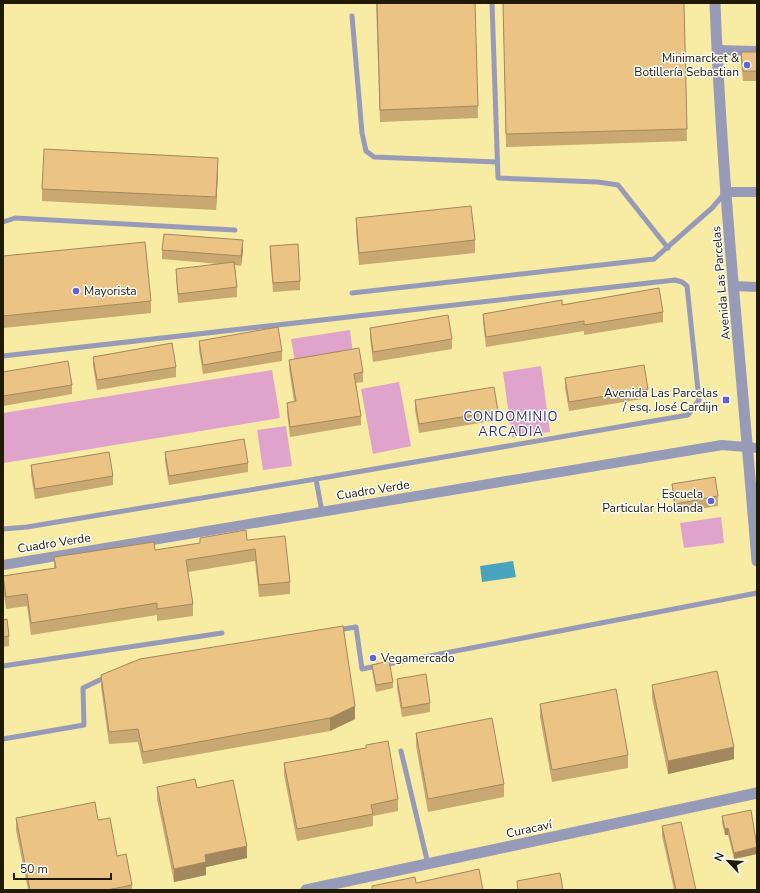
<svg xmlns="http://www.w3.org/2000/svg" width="760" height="893" viewBox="0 0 760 893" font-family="'Nunito Sans',sans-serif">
<rect width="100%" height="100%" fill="#f8eba4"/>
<!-- green -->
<g fill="#e0a4cc">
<path d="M 350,330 L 353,354 L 295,362 L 291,339 Z"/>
<path d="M 541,366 L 550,432 L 512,437 L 503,372 Z"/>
<path d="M 272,370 L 280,418 L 4,463 L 3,413 Z"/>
<path d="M 399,382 L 411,446 L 373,454 L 361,389 Z"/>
<path d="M 286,426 L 292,466 L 263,470 L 257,430 Z"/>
<path d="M 721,517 L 724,543 L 684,548 L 680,523 Z"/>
</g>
<!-- water -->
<path fill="#4ba4bd" d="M 513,561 L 516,577 L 482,582 L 480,566 Z"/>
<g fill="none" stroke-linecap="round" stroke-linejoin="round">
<!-- service -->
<g stroke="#979bb8" stroke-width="5">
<path d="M 492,3 L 498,178 L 598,182 L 618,185 L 668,248"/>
<path d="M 352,16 L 362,133 L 366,151 L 374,157 L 497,162"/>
<path d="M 3,222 L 15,218 L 235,230"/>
<path d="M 352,293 L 654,259 L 712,208 L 725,193"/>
<path d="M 3,356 L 675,280 L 682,282 L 687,286 L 699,400 L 688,415 L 316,479 L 322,512"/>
<path d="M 3,529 L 27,527 L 316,479"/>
<path d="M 337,630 L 356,627 L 362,669 L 757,593"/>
<path d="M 3,666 L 222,633"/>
<path d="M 3,739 L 84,725 L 83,688 L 106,677"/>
<path d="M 401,751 L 428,864"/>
</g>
<!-- minor -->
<g stroke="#979bb8" stroke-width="10">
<path d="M 717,50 L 757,51"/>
<path d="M 725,192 L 757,192"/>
<path d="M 734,286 L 757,287"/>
<path d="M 3,565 L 722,445 L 757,448"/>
</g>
<!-- tertiary -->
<g stroke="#979bb8" stroke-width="11">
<path d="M 715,3 C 722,189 742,375 757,561"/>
<path d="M 306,890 L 757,793"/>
</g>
</g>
<!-- wall -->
<g fill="#c9a872">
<path d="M 376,3 L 475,3 L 478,118 L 380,122 Z"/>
<path d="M 503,3 L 684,3 L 687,141 L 506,147 Z"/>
<path d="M 741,52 L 757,52 L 757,81 L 743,81 L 741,62 Z"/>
<path d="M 218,171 L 216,210 L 42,201 L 42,189 Z"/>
<path d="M 356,218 L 475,240 L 475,253 L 359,265 L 356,231 Z"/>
<path d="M 270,246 L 300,281 L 300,290 L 273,292 L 270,256 Z"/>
<path d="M 162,250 L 243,250 L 241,266 L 235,265 L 237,287 L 237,297 L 178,303 L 176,278 L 176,269 L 219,264 L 162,259 Z"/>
<path d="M 3,256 L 151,301 L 151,313 L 3,328 Z"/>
<path d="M 562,305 L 663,312 L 663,322 L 584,335 L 584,331 L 486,347 L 483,323 L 483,314 Z"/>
<path d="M 370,328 L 452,339 L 452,349 L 373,362 L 370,338 Z"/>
<path d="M 199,341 L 282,351 L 282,361 L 203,374 L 199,350 Z"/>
<path d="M 93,357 L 176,367 L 176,377 L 97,390 L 93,366 Z"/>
<path d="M 289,360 L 363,372 L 363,382 L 356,383 L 361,416 L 361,425 L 290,437 L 287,412 L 287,403 L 294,402 L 289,369 Z"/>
<path d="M 3,372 L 72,385 L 72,394 L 3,406 Z"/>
<path d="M 565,378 L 648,389 L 648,398 L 569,411 L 565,388 Z"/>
<path d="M 415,400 L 498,411 L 498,420 L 419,433 L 415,410 Z"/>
<path d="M 165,452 L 248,463 L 248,472 L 169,485 L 165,462 Z"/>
<path d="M 31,465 L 113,476 L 113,485 L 35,499 L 31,475 Z"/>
<path d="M 672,484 L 718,496 L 718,506 L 675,513 L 672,494 Z"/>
<path d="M 200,538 L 247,540 L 290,582 L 290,594 L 259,597 L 255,561 L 188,572 L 193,604 L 193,616 L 157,621 L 157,615 L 31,635 L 27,606 L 6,609 L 3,588 L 3,576 L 54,568 L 54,557 L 155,550 L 200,543 Z"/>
<path d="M 3,620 L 9,636 L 9,646 L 3,647 Z"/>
<path d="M 372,665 L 393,682 L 393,688 L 376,692 L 372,671 Z"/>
<path d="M 101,675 L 355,719 L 330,731 L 143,764 L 138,742 L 109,744 L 101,687 Z"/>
<path d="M 397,679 L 430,703 L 430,712 L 402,717 L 397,688 Z"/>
<path d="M 652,685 L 734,759 L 668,774 L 652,698 Z"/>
<path d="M 540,704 L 628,755 L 628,768 L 552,782 L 540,717 Z"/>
<path d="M 416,733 L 504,784 L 504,797 L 428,812 L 416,746 Z"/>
<path d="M 366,745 L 398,799 L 398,811 L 373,816 L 373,826 L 297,841 L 284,775 L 284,763 L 366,748 Z"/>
<path d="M 157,787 L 197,788 L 247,858 L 206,867 L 206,875 L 174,882 L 157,799 Z"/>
<path d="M 722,816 L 757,854 L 734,859 L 728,835 L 725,835 L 722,823 Z"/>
<path d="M 16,818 L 98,820 L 117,856 L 132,885 L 132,890 L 28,890 L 16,830 Z"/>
<path d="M 662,826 L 696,890 L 674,890 L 662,836 Z"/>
</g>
<!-- shaded-wall -->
<g fill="#a4885d">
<path d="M 218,158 L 218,171 L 216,210 L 216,197 Z"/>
<path d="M 243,240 L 243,250 L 241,266 L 241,256 Z"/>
<path d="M 355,706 L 355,719 L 330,731 L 330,718 Z"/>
<path d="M 734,747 L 734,759 L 668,774 L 668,761 Z"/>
<path d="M 728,828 L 728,835 L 725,835 L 725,829 Z"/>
<path d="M 247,846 L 247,858 L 206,867 L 206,875 L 174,882 L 174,869 L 205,855 Z"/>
<path d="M 757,847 L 757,854 L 734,859 L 734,853 Z"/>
</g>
<!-- building -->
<g fill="#eac385" stroke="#a4885d">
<path d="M 377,3 L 475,3 L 478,106 L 380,110 Z"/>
<path d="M 503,3 L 684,3 L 687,129 L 506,134 Z"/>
<path d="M 741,52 L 757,52 L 757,71 L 743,71 Z"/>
<path d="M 44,149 L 218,158 L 216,197 L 42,189 Z"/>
<path d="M 471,206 L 475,240 L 359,253 L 356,218 Z"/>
<path d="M 164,234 L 243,240 L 241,256 L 162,250 Z"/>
<path d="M 145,242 L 151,301 L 3,316 L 3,256 Z"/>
<path d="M 298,244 L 300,281 L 273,283 L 270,246 Z"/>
<path d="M 234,262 L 237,287 L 178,294 L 176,269 Z"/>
<path d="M 659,288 L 663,312 L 584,325 L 584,321 L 486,337 L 483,314 L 562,300 L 562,305 Z"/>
<path d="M 448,315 L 452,339 L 373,352 L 370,328 Z"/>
<path d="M 278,327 L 282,351 L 203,365 L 199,341 Z"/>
<path d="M 172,343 L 176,367 L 97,380 L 93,357 Z"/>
<path d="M 359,348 L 363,372 L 354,374 L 361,416 L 290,427 L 287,403 L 296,401 L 289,360 Z"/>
<path d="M 68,361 L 72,385 L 3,396 L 3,372 Z"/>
<path d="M 644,365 L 648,389 L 569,402 L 565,378 Z"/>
<path d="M 494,387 L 498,411 L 419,424 L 415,400 Z"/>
<path d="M 244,439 L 248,463 L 169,476 L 165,452 Z"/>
<path d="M 109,452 L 113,476 L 35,489 L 31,465 Z"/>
<path d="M 715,477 L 718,496 L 675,504 L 672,484 Z"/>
<path d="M 246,530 L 247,540 L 285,536 L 290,582 L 259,585 L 255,549 L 186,560 L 193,604 L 157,609 L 157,603 L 31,623 L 27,594 L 6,597 L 3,576 L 56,568 L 54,557 L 154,542 L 155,550 L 200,543 L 200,538 Z"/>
<path d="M 7,619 L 9,636 L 3,637 L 3,620 Z"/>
<path d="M 343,626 L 355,706 L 330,718 L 143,752 L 138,729 L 109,732 L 101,675 L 140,659 Z"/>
<path d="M 389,661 L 393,682 L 376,685 L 372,665 Z"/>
<path d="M 717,671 L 734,747 L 668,761 L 652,685 Z"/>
<path d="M 426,674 L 430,703 L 402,708 L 397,679 Z"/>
<path d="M 616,689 L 628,755 L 552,770 L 540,704 Z"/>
<path d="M 492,718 L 504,784 L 428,799 L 416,733 Z"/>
<path d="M 388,741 L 398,799 L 371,805 L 373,814 L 297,829 L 284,763 L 366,748 L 366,745 Z"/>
<path d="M 195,779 L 197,788 L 233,780 L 247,846 L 205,855 L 206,862 L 174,869 L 157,787 Z"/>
<path d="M 95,802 L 98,820 L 110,818 L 117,856 L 126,854 L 132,885 L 107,890 L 30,890 L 16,818 Z"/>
<path d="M 751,810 L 757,847 L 734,853 L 728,828 L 725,829 L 722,816 Z"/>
<path d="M 681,822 L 696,890 L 676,890 L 662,826 Z"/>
<path d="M 479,869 L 483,890 L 372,890 L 372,886 L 415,877 L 416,883 Z"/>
<path d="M 560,873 L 563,890 L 518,890 L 517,881 Z"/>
</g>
<!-- markers -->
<g fill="#6161d9" stroke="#fff" stroke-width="1.5">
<circle cx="747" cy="65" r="4"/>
<circle cx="76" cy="291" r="4"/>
<rect x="722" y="396" width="8" height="8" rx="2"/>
<circle cx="711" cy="501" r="4"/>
<circle cx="373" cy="658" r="4"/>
</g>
<g text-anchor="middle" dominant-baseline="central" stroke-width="3" stroke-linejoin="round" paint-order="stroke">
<!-- poi labels -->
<g font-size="12" fill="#1f1a00" stroke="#fff" text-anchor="end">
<text x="739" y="58">Minimarcket &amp;<tspan x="739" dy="14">Botillería Sebastian</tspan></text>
<text x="84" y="291" text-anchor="start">Mayorista</text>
<text x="718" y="393">Avenida Las Parcelas<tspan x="718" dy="14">/ esq. José Cardijn</tspan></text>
<text x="703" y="494">Escuela<tspan x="703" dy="14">Particular Holanda</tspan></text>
<text x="381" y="658" text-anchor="start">Vegamercado</text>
</g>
<!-- street labels -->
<g font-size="12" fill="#1f1a00" stroke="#fff">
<text transform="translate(721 283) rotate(-95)">Avenida Las Parcelas</text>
<text transform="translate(373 490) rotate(-9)">Cuadro Verde</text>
<text transform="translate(54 543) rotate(-9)">Cuadro Verde</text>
<text transform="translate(529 829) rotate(-12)">Curacaví</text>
</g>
<!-- neighbourhood labels -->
<g font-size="13" letter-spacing="1" fill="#2d2d68" stroke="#fff">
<text x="511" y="417">CONDOMINIO<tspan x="511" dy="15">ARCADIA</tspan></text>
</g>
</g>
<!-- border -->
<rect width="760" height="893" fill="none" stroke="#1f1a00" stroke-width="8"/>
<!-- north arrow -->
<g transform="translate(728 861) rotate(295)" stroke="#ffffff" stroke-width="3" paint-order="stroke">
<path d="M0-3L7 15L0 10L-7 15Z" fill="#1f1a00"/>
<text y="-6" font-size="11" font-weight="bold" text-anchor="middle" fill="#1f1a00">N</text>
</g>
<!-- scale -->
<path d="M14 873v6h97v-6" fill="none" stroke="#1f1a00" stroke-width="2"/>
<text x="20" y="873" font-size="12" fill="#1f1a00" stroke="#ffffff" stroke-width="3" paint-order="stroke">50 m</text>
</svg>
